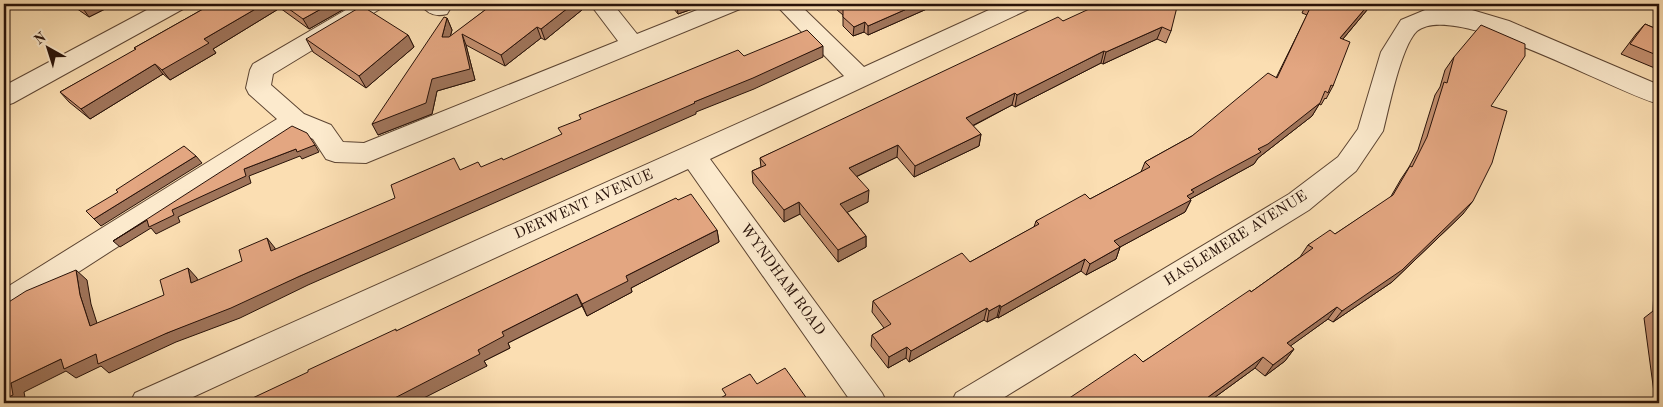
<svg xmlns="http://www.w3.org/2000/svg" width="1663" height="407" viewBox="0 0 1663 407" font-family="'Old Standard TT',serif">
<rect width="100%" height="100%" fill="#fbdeb2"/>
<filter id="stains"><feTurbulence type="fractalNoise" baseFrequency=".004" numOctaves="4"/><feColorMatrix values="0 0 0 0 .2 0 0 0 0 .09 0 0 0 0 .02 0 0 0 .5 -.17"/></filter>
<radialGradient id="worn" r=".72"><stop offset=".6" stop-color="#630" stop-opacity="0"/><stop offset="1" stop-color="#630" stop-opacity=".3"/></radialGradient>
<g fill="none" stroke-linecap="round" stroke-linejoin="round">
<!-- minor casing -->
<g stroke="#5c4432" stroke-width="2">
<g id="minor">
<path d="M 158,4 L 186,4 L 183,9 L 13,103 L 4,106 L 4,86 Z"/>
<path d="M 356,4 L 383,4 L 380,9 L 273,74 L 271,85 L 304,114 L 331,125 L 343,142 L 364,143 L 618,41 L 590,4 L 613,4 L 637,34 L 712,4 L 743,4 L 740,9 L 366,163 L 335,162 L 326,159 L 313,139 L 297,131 L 15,313 L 4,317 L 4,289 L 277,119 L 249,94 L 246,88 L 250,70 L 253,64 Z"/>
<path d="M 421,4 L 447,4 L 450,9 L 447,14 C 436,17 427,14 421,4 Z"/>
<path d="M 775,4 L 799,4 L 864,67 L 1002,4 L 1032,4 L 1029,9 L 710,159 L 882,393 L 887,403 L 852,403 L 688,169 L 180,403 L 130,403 L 135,393 L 844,76 Z"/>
<path d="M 1450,8 L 1472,10 L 1509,21 L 1659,85 L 1659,104 C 1613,92 1455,0 1417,31 C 1401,46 1389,108 1383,131 L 1356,171 L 1309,210 L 995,403 L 951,403 L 956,393 L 1289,194 L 1338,157 L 1358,129 L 1381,52 L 1401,20 L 1425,10 Z"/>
</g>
</g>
<!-- minor -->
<use href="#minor" fill="#fceacd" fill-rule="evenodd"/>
</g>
<!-- wall -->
<g fill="#c38f6f" stroke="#271108">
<path d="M 70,4 L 115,4 L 89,17 Z"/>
<path d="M 212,4 L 353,4 L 309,29 L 280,8 L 213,49 L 216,53 L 170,80 L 163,74 L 90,119 L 69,102 L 60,92 L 136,50 L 134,48 Z"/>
<path d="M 493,4 L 589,4 L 588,5 L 545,40 L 541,38 L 505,66 L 466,45 L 475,80 L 437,91 L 432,114 L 378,135 L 447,18 L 452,30 L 450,37 Z"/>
<path d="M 670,4 L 707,4 L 678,14 Z"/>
<path d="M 830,4 L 938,4 L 868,35 L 864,32 L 853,36 L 843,26 L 843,15 Z"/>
<path d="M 1306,4 L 1372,4 L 1343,39 L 1333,86 L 1326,99 L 1325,98 L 1321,105 L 1319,104 L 1312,116 L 1258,158 L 1254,164 L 1190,199 L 1191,200 L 1185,212 L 1120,247 L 1116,259 L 1086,275 L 1081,271 L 998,318 L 997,317 L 987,322 L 984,320 L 909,362 L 906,358 L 888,368 L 871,346 L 872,335 L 884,328 L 872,312 L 873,301 L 970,262 L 1034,227 L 1036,221 L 1090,199 L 1141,172 L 1145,162 L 1192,136 L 1276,78 L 1307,15 L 1302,13 Z"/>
<path d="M 1173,5 L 1171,31 L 1166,43 L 1157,39 L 1103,64 L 1101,63 L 1015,107 L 1012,105 L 973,126 L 981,134 L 979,146 L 914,177 L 897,157 L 856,177 L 868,202 L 847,212 L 866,236 L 866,247 L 838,262 L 800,214 L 784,222 L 753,183 L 752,171 L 761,167 L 760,158 L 1063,21 Z"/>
<path d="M 1645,24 L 1659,30 L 1659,66 L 1657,69 L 1621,54 L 1636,34 Z"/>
<path d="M 408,35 L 414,47 L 366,88 L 313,52 L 306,39 Z"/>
<path d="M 1454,57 L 1491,106 L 1463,214 L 1392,282 L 1333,322 L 1328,319 L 1290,346 L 1294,349 L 1285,361 L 1265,376 L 1255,368 L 1207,403 L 1062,403 L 1143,362 L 1251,292 L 1300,257 L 1308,245 L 1335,234 L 1390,198 L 1401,179 L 1409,167 L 1418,150 L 1435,95 L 1440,87 L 1445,70 Z"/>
<path d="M 678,200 L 717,230 L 719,242 L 631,288 L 632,292 L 587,316 L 582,306 L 508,343 L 510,348 L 484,361 L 487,366 L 397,331 Z"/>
<path d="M 1659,285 L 1659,401 L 1655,400 L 1644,318 L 1653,311 L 1654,289 Z"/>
</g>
<!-- shaded-wall -->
<g fill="#9f745a" stroke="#271108">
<path d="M 95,4 L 115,4 L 89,17 L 84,10 Z"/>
<path d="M 264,4 L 277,4 L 280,8 L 213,49 L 216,53 L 170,80 L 162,70 L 204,39 Z"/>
<path d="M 330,4 L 353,4 L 309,29 L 303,19 Z"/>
<path d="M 573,4 L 589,4 L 588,5 L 545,40 L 541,29 Z"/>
<path d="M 686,4 L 707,4 L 678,14 L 677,7 Z"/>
<path d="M 918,4 L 938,4 L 868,35 L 868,26 Z"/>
<path d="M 1369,4 L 1372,4 L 1333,51 L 1340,38 Z"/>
<path d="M 447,18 L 452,30 L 447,48 L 442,37 Z"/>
<path d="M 865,22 L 864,32 L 853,36 L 854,27 Z"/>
<path d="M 537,27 L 541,38 L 505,66 L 501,55 Z"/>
<path d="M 1162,27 L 1157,39 L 1103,64 L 1106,52 Z"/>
<path d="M 462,34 L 466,45 L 475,80 L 437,91 L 432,114 L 378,135 L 372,124 L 432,79 Z"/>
<path d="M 408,35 L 414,47 L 366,88 L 359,76 Z"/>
<path d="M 823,46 L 823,57 L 754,89 L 696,112 L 696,114 L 308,285 L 240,318 L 176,342 L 109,373 L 101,366 L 76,378 L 66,371 L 24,392 L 26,403 L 4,403 L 4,399 L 11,383 L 61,359 L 96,354 L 167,333 L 300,276 L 694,102 Z"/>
<path d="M 1104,51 L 1101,63 L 1015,107 L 1017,95 Z"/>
<path d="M 155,64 L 163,74 L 90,119 L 81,109 Z"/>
<path d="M 1015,93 L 1012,105 L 964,130 L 966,118 Z"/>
<path d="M 1320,103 L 1312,116 L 1258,158 L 1254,164 L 1190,199 L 1191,200 L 1185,212 L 1109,253 L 1114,241 L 1191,190 L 1258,149 Z"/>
<path d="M 981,134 L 979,146 L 914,177 L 915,166 Z"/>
<path d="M 315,145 L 319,152 L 302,159 L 300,156 L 249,176 L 251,183 L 178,217 L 180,222 L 156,234 L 151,228 L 120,247 L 113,241 L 147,220 L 172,210 L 244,169 L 296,149 Z"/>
<path d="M 898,145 L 897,157 L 849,180 L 849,168 Z"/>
<path d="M 196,156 L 202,163 L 101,226 L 94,219 Z"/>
<path d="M 869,190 L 868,202 L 840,216 L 840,204 Z"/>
<path d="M 1473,201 L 1463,214 L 1392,282 L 1333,322 L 1342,311 Z"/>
<path d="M 799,202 L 800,214 L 784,222 L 784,210 Z"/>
<path d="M 717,230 L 719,242 L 631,288 L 632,292 L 587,316 L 582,304 L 626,276 Z"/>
<path d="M 866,236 L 866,247 L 838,262 L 838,250 Z"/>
<path d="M 267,238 L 275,248 L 278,261 L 271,251 Z"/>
<path d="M 1120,247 L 1116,259 L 1086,275 L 1090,264 Z"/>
<path d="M 1085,259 L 1081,271 L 998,318 L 1001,307 Z"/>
<path d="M 188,268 L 197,278 L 200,293 L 191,283 Z"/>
<path d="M 76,270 L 87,280 L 91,304 L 101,336 L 90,326 L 80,295 Z"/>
<path d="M 577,294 L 582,306 L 508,343 L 510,348 L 484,361 L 487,366 L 414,403 L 385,403 L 478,350 L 502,332 Z"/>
<path d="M 1000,305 L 997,317 L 987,322 L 989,311 Z"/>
<path d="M 1337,307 L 1328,319 L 1278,355 L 1287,343 Z"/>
<path d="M 987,308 L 984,320 L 909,362 L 911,351 Z"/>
<path d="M 907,347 L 906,358 L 888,368 L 889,357 Z"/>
<path d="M 1294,349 L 1285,361 L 1265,376 L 1273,365 Z"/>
<path d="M 1263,357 L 1255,368 L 1207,403 L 1200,403 Z"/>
</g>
<!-- building -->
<g fill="#e3a681" stroke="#271108">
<path d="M 75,4 L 95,4 L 84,10 Z"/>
<path d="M 212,4 L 264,4 L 204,39 L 209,43 L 162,70 L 155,64 L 81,109 L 60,92 L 136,49 L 134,48 Z"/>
<path d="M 282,4 L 330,4 L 303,19 Z"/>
<path d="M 493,4 L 573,4 L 541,29 L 537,27 L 501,55 L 462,34 L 470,69 L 432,79 L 426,103 L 372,124 L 444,17 L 447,18 L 442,37 L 449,37 Z"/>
<path d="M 674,4 L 686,4 L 677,7 Z"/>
<path d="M 841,4 L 918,4 L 868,26 L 865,22 L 854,27 L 843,17 L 843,6 Z"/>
<path d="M 1100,4 L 1169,4 L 1177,7 L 1171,31 L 1162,27 L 1106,52 L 1104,51 L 1017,95 L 1015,93 L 966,118 L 981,134 L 915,166 L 898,145 L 849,168 L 869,190 L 840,204 L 866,236 L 838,250 L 799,202 L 784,210 L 752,171 L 766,165 L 760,158 L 1058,17 L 1063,21 Z"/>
<path d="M 1312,4 L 1369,4 L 1340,38 L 1350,42 L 1333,86 L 1331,85 L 1328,93 L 1325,91 L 1320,103 L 1268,144 L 1258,149 L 1261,152 L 1191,190 L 1194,192 L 1187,196 L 1191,200 L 1114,241 L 1120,247 L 1090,264 L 1085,259 L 1001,307 L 1000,305 L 989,311 L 987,308 L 911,351 L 907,347 L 889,357 L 872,335 L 891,324 L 873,301 L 962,253 L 970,262 L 1039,224 L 1036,221 L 1085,194 L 1090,199 L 1150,167 L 1145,162 L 1192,136 L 1268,73 L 1277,78 Z"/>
<path d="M 362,6 L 408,35 L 359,76 L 306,39 Z"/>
<path d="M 1645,24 L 1659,30 L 1659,56 L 1630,44 Z"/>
<path d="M 1481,25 L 1525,44 L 1525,56 L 1491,106 L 1507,111 L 1492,163 L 1473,201 L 1402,270 L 1342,311 L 1337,307 L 1287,343 L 1294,349 L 1273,365 L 1263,357 L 1200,403 L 1198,403 L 1196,401 L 1192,403 L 1062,403 L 1135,354 L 1143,362 L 1250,290 L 1251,292 L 1313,248 L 1308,245 L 1330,230 L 1335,234 L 1393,195 L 1410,166 L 1412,167 L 1427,137 L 1444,82 L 1447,83 L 1454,57 Z"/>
<path d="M 807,30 L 823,46 L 753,78 L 694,102 L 695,103 L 300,276 L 231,308 L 167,333 L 98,364 L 96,354 L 64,369 L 61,359 L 11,383 L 13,395 L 4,399 L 4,305 L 26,291 L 76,270 L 80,295 L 90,326 L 164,295 L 160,280 L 188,268 L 191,283 L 242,261 L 239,250 L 267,238 L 271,251 L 395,198 L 391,185 L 454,158 L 460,170 L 478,162 L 481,167 L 502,158 L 503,160 L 562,134 L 558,128 L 581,119 L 579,115 L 738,50 L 744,56 Z"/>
<path d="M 292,126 L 307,133 L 315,145 L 297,152 L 296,149 L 244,169 L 246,176 L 172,210 L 174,215 L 149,227 L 147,220 L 113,241 Z"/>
<path d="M 184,146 L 196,156 L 94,219 L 86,211 L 118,192 L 116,190 Z"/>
<path d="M 691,194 L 717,230 L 626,276 L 628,281 L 582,304 L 577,294 L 502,332 L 504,336 L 478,350 L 480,354 L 385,403 L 242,403 L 308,372 L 308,370 L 396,329 L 396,331 L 676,198 L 678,200 Z"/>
<path d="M 785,368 L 810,403 L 711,403 L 726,395 L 722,389 L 750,374 L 757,384 Z"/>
</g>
<g text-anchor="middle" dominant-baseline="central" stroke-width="4.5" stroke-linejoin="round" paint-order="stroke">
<!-- street labels -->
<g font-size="15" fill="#271108" stroke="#fceacd">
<text transform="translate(584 205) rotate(-24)">DERWENT AVENUE</text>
<text transform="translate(1236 239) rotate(-32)">HASLEMERE AVENUE</text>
<text transform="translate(782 280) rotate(54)">WYNDHAM ROAD</text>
</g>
</g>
<!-- margin -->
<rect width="1663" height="407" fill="none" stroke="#fbdeb2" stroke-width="20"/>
<rect x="5" y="5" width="1653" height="397" fill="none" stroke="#271108" stroke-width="2.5"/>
<rect x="10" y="10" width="1643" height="387" fill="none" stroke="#271108"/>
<!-- north arrow -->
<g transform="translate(48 48) rotate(321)" stroke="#fceacd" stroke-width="4" paint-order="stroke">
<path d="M0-4L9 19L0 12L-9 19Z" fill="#271108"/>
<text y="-8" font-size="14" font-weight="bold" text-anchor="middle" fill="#271108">N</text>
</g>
<rect width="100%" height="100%" filter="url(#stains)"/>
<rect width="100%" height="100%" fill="url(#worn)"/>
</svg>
